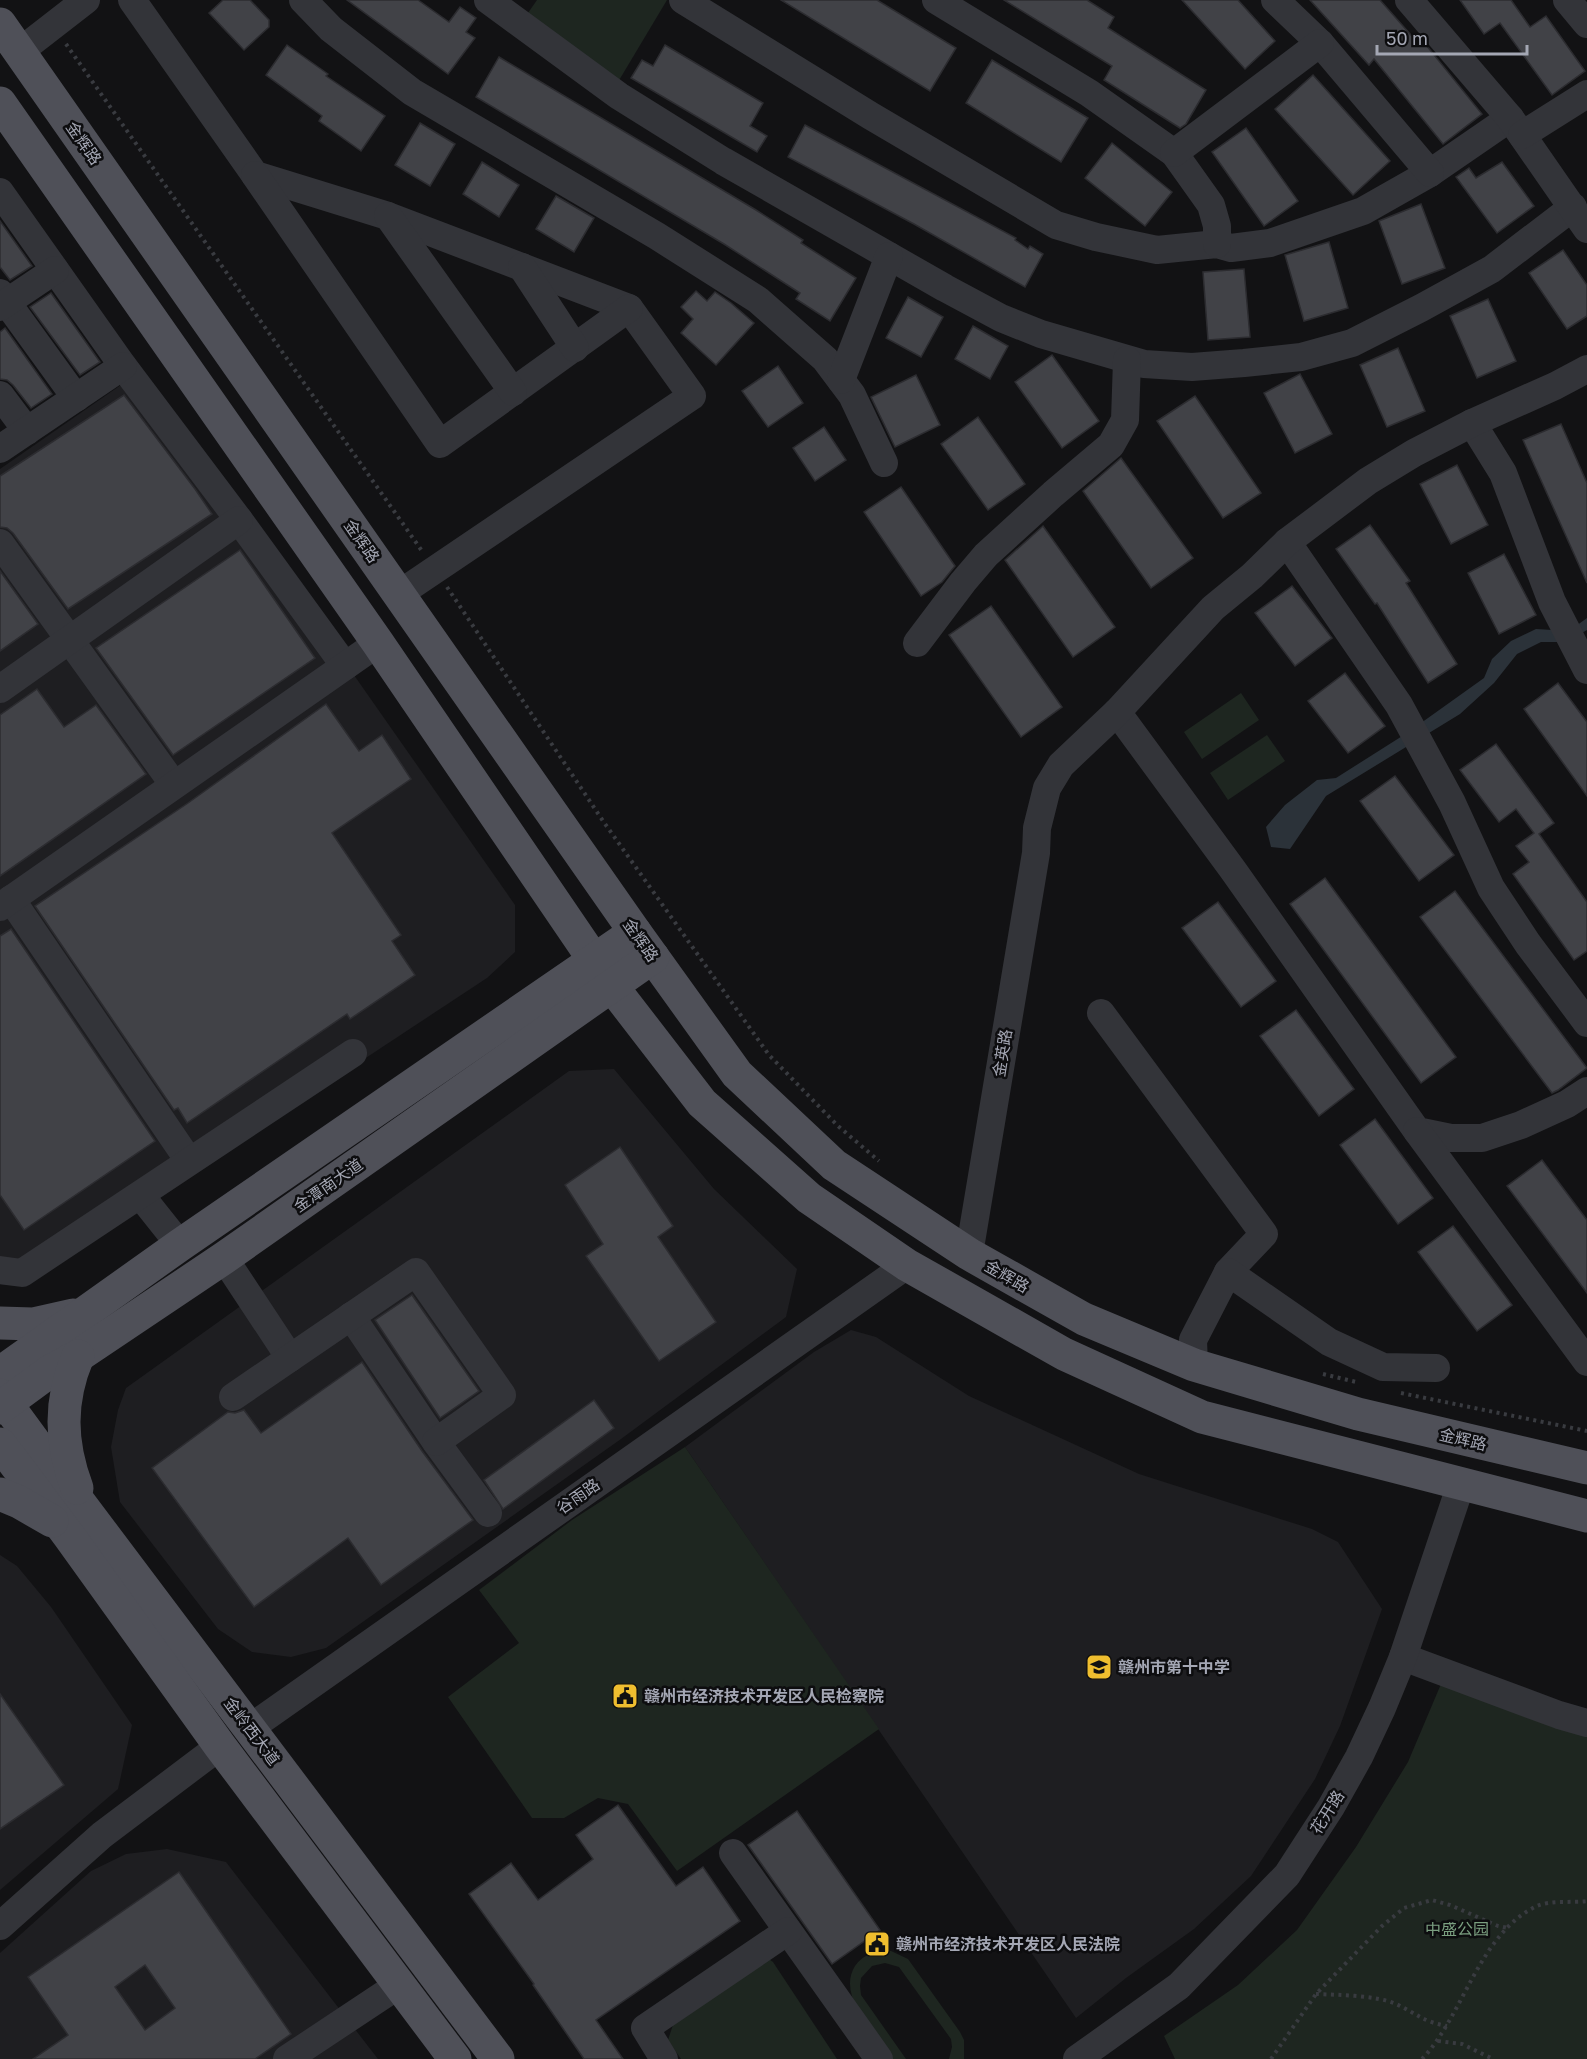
<svg xmlns="http://www.w3.org/2000/svg" width="1587" height="2059" viewBox="0 0 1587 2059" font-family="'Golos Text','Noto Sans SC',sans-serif">
<rect width="100%" height="100%" fill="#121214"/>
<!-- built -->
<g fill="#1e1e21">
<path d="M 141,371 L 515,905 L 515,952 L 487,978 L 20,1286 L 0,1284 L 0,469 Z"/>
<path d="M 614,1069 L 714,1189 L 797,1269 L 786,1317 L 621,1439 L 326,1648 L 291,1657 L 252,1652 L 218,1629 L 120,1502 L 111,1447 L 118,1410 L 126,1388 L 569,1071 Z"/>
<path d="M 851,1330 L 876,1337 L 969,1396 L 1139,1474 L 1312,1529 L 1338,1542 L 1382,1609 L 1340,1726 L 1315,1779 L 1251,1876 L 1194,1929 L 1126,1978 L 1076,2018 L 685,1447 L 814,1352 Z"/>
<path d="M 0,1555 L 17,1566 L 51,1607 L 132,1725 L 118,1789 L 0,1890 Z"/>
<path d="M 167,1849 L 226,1862 L 378,2059 L 0,2059 L 0,1953 L 91,1871 L 126,1854 Z"/>
</g>
<!-- green -->
<g fill="#1e2620">
<path d="M 537,0 L 667,0 L 618,82 L 528,13 Z"/>
<path d="M 1241,693 L 1259,720 L 1202,759 L 1184,732 Z"/>
<path d="M 1267,735 L 1285,761 L 1228,800 L 1210,773 Z"/>
<path d="M 685,1447 L 879,1729 L 677,1871 L 628,1804 L 598,1798 L 564,1818 L 532,1818 L 448,1697 L 519,1643 L 479,1590 L 572,1520 Z"/>
<path d="M 1441,1684 L 1587,1734 L 1587,2059 L 1175,2059 L 1164,2036 L 1238,1985 L 1297,1930 L 1356,1847 L 1408,1762 Z"/>
<path d="M 882,1950 L 891,1951 L 908,1959 L 960,2032 L 964,2040 L 964,2059 L 949,2059 L 952,2047 L 951,2039 L 899,1967 L 885,1963 L 872,1966 L 861,1978 L 860,1986 L 861,1995 L 906,2059 L 893,2059 C 876,2035 836,1996 855,1966 C 862,1956 871,1953 882,1950 Z"/>
<path d="M 765,1956 L 773,1962 L 837,2059 L 681,2059 L 668,2040 L 673,2025 Z"/>
</g>
<!-- water -->
<path fill="#2b3239" d="M 1587,618 L 1587,630 L 1566,642 L 1541,642 L 1517,654 L 1494,683 L 1460,714 L 1326,796 L 1290,849 L 1271,847 L 1266,827 L 1285,805 L 1317,780 L 1336,778 L 1407,733 L 1484,678 L 1492,659 L 1511,641 L 1536,629 L 1569,631 Z"/>
<!-- building -->
<g fill="#414247" stroke="#2c2c30" stroke-width="1.5" fill-rule="evenodd">
<path d="M 223,0 L 250,0 L 269,20 L 269,27 L 244,50 L 209,13 Z"/>
<path d="M 347,0 L 418,0 L 449,22 L 460,7 L 476,18 L 466,32 L 475,38 L 448,74 Z"/>
<path d="M 781,0 L 877,0 L 956,48 L 930,91 Z"/>
<path d="M 1004,0 L 1087,0 L 1114,17 L 1108,28 L 1206,90 L 1186,124 L 1180,128 L 1104,80 L 1112,66 Z"/>
<path d="M 1182,0 L 1238,0 L 1275,41 L 1245,69 Z"/>
<path d="M 1310,0 L 1380,0 L 1418,43 L 1422,40 L 1482,114 L 1443,144 L 1374,59 L 1369,65 Z"/>
<path d="M 1460,0 L 1511,0 L 1530,27 L 1546,16 L 1585,71 L 1552,95 L 1500,23 L 1484,34 Z"/>
<path d="M 287,45 L 328,74 L 326,76 L 385,116 L 361,151 L 319,121 L 322,116 L 266,75 Z"/>
<path d="M 665,45 L 763,103 L 750,126 L 767,136 L 757,152 L 631,78 L 642,60 L 653,66 Z"/>
<path d="M 499,57 L 756,210 L 803,240 L 801,243 L 856,278 L 830,321 L 796,299 L 800,293 L 724,244 L 476,97 Z"/>
<path d="M 992,60 L 1088,118 L 1061,162 L 966,103 Z"/>
<path d="M 1313,75 L 1390,161 L 1353,195 L 1275,109 Z"/>
<path d="M 420,123 L 455,144 L 430,186 L 395,165 Z"/>
<path d="M 805,125 L 1016,238 L 1015,240 L 1028,249 L 1030,246 L 1043,254 L 1025,287 L 914,224 L 788,157 Z"/>
<path d="M 1246,128 L 1298,201 L 1264,226 L 1212,152 Z"/>
<path d="M 1112,143 L 1172,192 L 1145,226 L 1085,178 Z"/>
<path d="M 482,162 L 519,185 L 499,217 L 463,194 Z"/>
<path d="M 1502,162 L 1534,206 L 1497,233 L 1456,177 L 1469,168 L 1476,178 Z"/>
<path d="M 556,196 L 594,218 L 574,252 L 536,229 Z"/>
<path d="M 1421,204 L 1445,268 L 1402,284 L 1379,221 Z"/>
<path d="M 0,221 L 32,266 L 10,280 L 0,267 Z"/>
<path d="M 1329,242 L 1348,308 L 1304,321 L 1285,255 Z"/>
<path d="M 1563,250 L 1587,285 L 1587,316 L 1567,329 L 1529,273 Z"/>
<path d="M 1244,269 L 1250,337 L 1208,340 L 1203,272 Z"/>
<path d="M 696,291 L 707,301 L 715,292 L 731,303 L 754,323 L 716,365 L 681,333 L 693,319 L 681,307 Z"/>
<path d="M 51,293 L 100,362 L 80,375 L 30,307 Z"/>
<path d="M 908,297 L 943,317 L 921,357 L 886,338 Z"/>
<path d="M 1488,299 L 1516,361 L 1477,378 L 1450,316 Z"/>
<path d="M 973,326 L 1008,346 L 990,379 L 955,359 Z"/>
<path d="M 5,328 L 52,394 L 31,408 L 13,385 L 7,380 L 0,379 L 0,332 Z"/>
<path d="M 1398,348 L 1425,411 L 1387,427 L 1360,365 Z"/>
<path d="M 1052,355 L 1099,421 L 1062,448 L 1015,382 Z"/>
<path d="M 778,366 L 803,403 L 768,427 L 742,391 Z"/>
<path d="M 1300,374 L 1332,434 L 1295,453 L 1264,393 Z"/>
<path d="M 916,375 L 940,425 L 895,447 L 871,397 Z"/>
<path d="M 124,395 L 195,489 L 212,514 L 68,609 L 13,533 L 7,528 L 0,527 L 0,476 Z"/>
<path d="M 1195,396 L 1261,493 L 1223,518 L 1157,421 Z"/>
<path d="M 978,417 L 1025,484 L 988,510 L 941,444 Z"/>
<path d="M 1561,424 L 1587,483 L 1587,583 L 1523,440 Z"/>
<path d="M 824,427 L 846,460 L 815,481 L 793,448 Z"/>
<path d="M 1121,458 L 1193,558 L 1151,588 L 1083,491 Z"/>
<path d="M 1457,465 L 1488,525 L 1451,544 L 1420,484 Z"/>
<path d="M 901,487 L 955,566 L 942,582 L 921,596 L 864,512 Z"/>
<path d="M 1370,525 L 1410,581 L 1406,583 L 1457,664 L 1428,683 L 1377,603 L 1375,604 L 1336,549 Z"/>
<path d="M 1043,526 L 1115,627 L 1073,657 L 1005,560 Z"/>
<path d="M 240,550 L 315,658 L 173,755 L 96,648 Z"/>
<path d="M 1504,554 L 1536,615 L 1499,634 L 1468,573 Z"/>
<path d="M 0,571 L 38,624 L 0,651 Z"/>
<path d="M 1292,586 L 1332,638 L 1295,666 L 1255,613 Z"/>
<path d="M 991,606 L 1062,707 L 1021,737 L 949,635 Z"/>
<path d="M 1345,673 L 1385,726 L 1348,753 L 1308,701 Z"/>
<path d="M 1558,683 L 1587,722 L 1587,796 L 1524,709 Z"/>
<path d="M 37,689 L 64,727 L 96,705 L 146,774 L 0,876 L 0,715 Z"/>
<path d="M 326,704 L 359,751 L 382,735 L 411,779 L 332,833 L 401,935 L 392,941 L 415,975 L 350,1019 L 347,1014 L 187,1123 L 178,1108 L 174,1110 L 35,906 L 188,803 Z"/>
<path d="M 1496,744 L 1554,823 L 1539,834 L 1587,902 L 1587,951 L 1574,960 L 1513,874 L 1529,862 L 1516,846 L 1534,833 L 1516,809 L 1499,822 L 1460,770 Z"/>
<path d="M 1395,776 L 1454,855 L 1419,881 L 1360,801 Z"/>
<path d="M 1325,878 L 1456,1057 L 1421,1083 L 1290,904 Z"/>
<path d="M 1455,891 L 1587,1068 L 1558,1090 L 1552,1093 L 1420,917 Z"/>
<path d="M 1218,902 L 1276,981 L 1241,1007 L 1182,928 Z"/>
<path d="M 11,929 L 155,1141 L 24,1230 L 0,1195 L 0,936 Z"/>
<path d="M 1296,1010 L 1354,1089 L 1319,1116 L 1260,1036 Z"/>
<path d="M 1375,1119 L 1433,1198 L 1398,1224 L 1340,1145 Z"/>
<path d="M 620,1147 L 673,1226 L 658,1237 L 716,1322 L 659,1361 L 586,1256 L 603,1244 L 565,1185 Z"/>
<path d="M 1542,1160 L 1587,1220 L 1587,1293 L 1507,1186 Z"/>
<path d="M 1453,1226 L 1512,1305 L 1477,1331 L 1418,1252 Z"/>
<path d="M 412,1295 L 479,1391 L 440,1418 L 375,1320 Z"/>
<path d="M 362,1362 L 422,1451 L 473,1520 L 381,1585 L 348,1538 L 254,1607 L 152,1468 L 228,1412 L 235,1413 L 244,1410 L 261,1433 Z"/>
<path d="M 594,1400 L 614,1428 L 503,1509 L 484,1480 Z"/>
<path d="M 0,1694 L 64,1785 L 0,1829 Z"/>
<path d="M 618,1805 L 676,1886 L 703,1867 L 740,1921 L 596,2020 L 623,2059 L 584,2059 L 533,1985 L 534,1984 L 469,1894 L 511,1863 L 538,1900 L 593,1859 L 576,1835 Z"/>
<path d="M 797,1811 L 880,1930 L 832,1964 L 748,1845 Z"/>
<path d="M 179,1872 L 291,2034 L 255,2059 L 33,2059 L 68,2035 L 28,1977 ZM 145,1965 L 175,2008 L 145,2030 L 115,1987 Z"/>
</g>
<g fill="none" stroke-linecap="round" stroke-linejoin="round">
<!-- path -->
<g stroke="#393b40" stroke-width="4" stroke-dasharray="3 4.5" stroke-linecap="butt">
<path d="M 66,44 L 422,551"/>
<path d="M 447,587 L 603,821 L 769,1055 L 838,1126 L 879,1161"/>
<path d="M 1323,1374 L 1356,1382"/>
<path d="M 1401,1393 L 1587,1431"/>
<path d="M 1316,1994 C 1339,1995 1375,1995 1396,2004 C 1416,2013 1423,2022 1447,2026"/>
<path d="M 1438,2041 L 1462,2044 L 1493,2059"/>
<path d="M 1271,2059 L 1316,1994 L 1382,1926 L 1404,1908 L 1432,1900 L 1450,1905 L 1498,1926 L 1508,1928"/>
<path d="M 1422,2059 C 1464,2015 1479,1933 1537,1906 C 1551,1900 1572,1903 1587,1901"/>
</g>
<!-- minor -->
<g stroke="#333439" stroke-width="28">
<path d="M 132,0 L 255,175 L 388,216 L 629,308 L 692,396 L 399,594"/>
<path d="M 303,0 L 331,29 L 412,92 L 657,236 L 758,300 L 825,359 L 852,395 L 884,463"/>
<path d="M 488,0 L 619,96 L 723,161 L 945,288 L 1001,318 L 1041,334 L 1144,364 L 1192,367 L 1244,363 L 1301,357 L 1352,343 L 1421,308 L 1492,269 L 1573,207"/>
<path d="M 683,0 L 871,116 L 1056,225 L 1096,237 L 1157,250 L 1217,244 L 1231,248 L 1270,243 L 1363,211 L 1430,173 L 1510,118"/>
<path d="M 936,0 L 1089,93 L 1174,153 L 1211,205 L 1217,226 L 1217,244"/>
<path d="M 1275,0 L 1320,43 L 1430,173"/>
<path d="M 1409,0 L 1510,118 L 1587,229"/>
<path d="M 1567,0 L 1587,24"/>
<path d="M 19,52 L 86,0"/>
<path d="M 1522,135 L 1587,94"/>
<path d="M 1174,153 L 1320,43"/>
<path d="M 255,175 L 440,444 L 629,308"/>
<path d="M 0,192 L 123,366 L 239,520 L 345,666"/>
<path d="M 388,216 L 513,392"/>
<path d="M 522,267 L 575,348"/>
<path d="M 0,293 L 76,398"/>
<path d="M 0,307 L 55,270"/>
<path d="M 841,380 L 889,256"/>
<path d="M 0,395 L 27,431"/>
<path d="M 1472,423 L 1503,473 L 1552,602 L 1587,670"/>
<path d="M 0,449 L 123,366"/>
<path d="M 1287,542 L 1399,705 L 1452,803 L 1491,888 L 1528,944 L 1587,1023"/>
<path d="M 0,543 L 174,785"/>
<path d="M 917,643 L 963,582 L 986,555 L 1053,494 L 1111,445 L 1125,420 L 1127,360"/>
<path d="M 0,689 L 239,520"/>
<path d="M 1117,712 L 1233,870 L 1417,1131 L 1451,1138 L 1482,1138 L 1521,1125 L 1567,1104 L 1587,1091"/>
<path d="M 11,899 L 189,1161"/>
<path d="M 0,907 L 378,643"/>
<path d="M 1101,1013 L 1264,1234 L 1228,1272"/>
<path d="M 1417,1131 L 1587,1362"/>
<path d="M 141,1196 L 180,1245"/>
<path d="M 969,1254 L 1036,853 L 1037,828 L 1047,788 L 1061,765 L 1117,712 L 1213,608 L 1252,576 L 1287,542 L 1368,481 L 1414,453 L 1472,423 L 1555,386 L 1587,369"/>
<path d="M 224,1258 L 290,1358"/>
<path d="M 0,1270 L 22,1273 L 353,1053"/>
<path d="M 351,1316 L 436,1442 L 488,1513"/>
<path d="M 1194,1365 L 1193,1340 L 1228,1272 L 1329,1342 L 1383,1367 L 1436,1368"/>
<path d="M 233,1397 L 416,1272 L 502,1395 L 436,1442"/>
<path d="M 1403,1657 L 1559,1715 L 1587,1723"/>
<path d="M 250,1728 L 907,1265"/>
<path d="M 733,1853 L 879,2059"/>
<path d="M 0,1926 L 102,1835 L 220,1746"/>
<path d="M 287,2059 L 400,1984"/>
<path d="M 664,2059 L 645,2028 L 788,1931"/>
<path d="M 1077,2059 L 1179,1986 L 1287,1875 L 1331,1807 L 1359,1757 L 1382,1708 L 1403,1657 L 1461,1484"/>
</g>
<!-- major -->
<g stroke="#4f5058" stroke-width="33">
<path d="M 0,24 L 635,932 L 737,1074 L 834,1165 L 969,1254 L 1084,1319 L 1194,1365 L 1358,1414 L 1587,1468"/>
<path d="M 0,103 L 378,643 L 611,985 L 702,1103 L 809,1198 L 907,1265 L 1064,1354 L 1202,1417 L 1587,1516"/>
<path d="M 0,1323 L 33,1324 L 73,1315"/>
<path d="M 0,1373 L 180,1245 L 635,932"/>
<path d="M 0,1395 L 55,1470 L 498,2059"/>
<path d="M 0,1408 L 49,1372 L 78,1356 L 224,1258 L 653,957"/>
<path d="M 0,1444 L 69,1536 L 220,1746 L 455,2059"/>
<path d="M 77,1488 C 60,1443 59,1401 78,1356"/>
<path d="M 0,1494 L 19,1502 L 52,1521"/>
</g>
</g>
<!-- icons -->
<defs>
<g id="school-square" transform="scale(1.35)"><rect x="-9" y="-9" width="18" height="18" rx="4" fill="#efbe2f" stroke="#0d0d0f"/><path d="M0-5L7-2L0 1L-7-2ZM-4 1L0 2.5L4 1V4Q0 6-4 4Z" fill="#111"/></g>
<g id="civic-square" transform="scale(1.35)"><rect x="-9" y="-9" width="18" height="18" rx="4" fill="#efbe2f" stroke="#0d0d0f"/><path d="M-.6-6.5H3V-4.5H.6V-3L4-1V1h2V6H-6V1h2V-1L-.6-3ZM-1.2 2.5V6h2.4V2.5Z" fill="#111"/></g>
</defs>
<g fill-rule="evenodd">
<use href="#school-square" x="1099" y="1667"/>
<use href="#civic-square" x="625" y="1696"/>
<use href="#civic-square" x="877" y="1944"/>
</g>
<g text-anchor="middle" dominant-baseline="central" stroke-width="5" stroke-linejoin="round" paint-order="stroke">
<!-- street labels -->
<g font-size="16" fill="#a4a7b4" stroke="#0d0d0f">
<text transform="translate(84 143) rotate(55)">金辉路</text>
<text transform="translate(362 541) rotate(55)">金辉路</text>
<text transform="translate(641 940) rotate(55)">金辉路</text>
<text transform="translate(1002 1053) rotate(-81)">金英路</text>
<text transform="translate(328 1185) rotate(-35)">金潭南大道</text>
<text transform="translate(1007 1276) rotate(30)">金辉路</text>
<text transform="translate(1463 1439) rotate(13)">金辉路</text>
<text transform="translate(578 1496) rotate(-35)">谷雨路</text>
<text transform="translate(252 1731) rotate(53)">金岭西大道</text>
<text transform="translate(1327 1812) rotate(-58)">花开路</text>
</g>
<!-- poi labels -->
<g font-size="16" font-weight="bold" fill="#a4a7b4" stroke="#0d0d0f" text-anchor="start">
<text x="1118" y="1667">赣州市第十中学</text>
<text x="644" y="1696">赣州市经济技术开发区人民检察院</text>
<text x="896" y="1944">赣州市经济技术开发区人民法院</text>
</g>
<!-- park labels -->
<g font-size="16" fill="#7b9f80" stroke="#0d0d0f">
<text x="1457" y="1929">中盛公园</text>
</g>
</g>
<!-- scale -->
<path d="M1377 45v9h150v-9" fill="none" stroke="#a4a7b4" stroke-width="3"/>
<text x="1386" y="45" font-size="18" fill="#a4a7b4" stroke="#0d0d0f" stroke-width="4.5" paint-order="stroke">50 m</text>
</svg>
